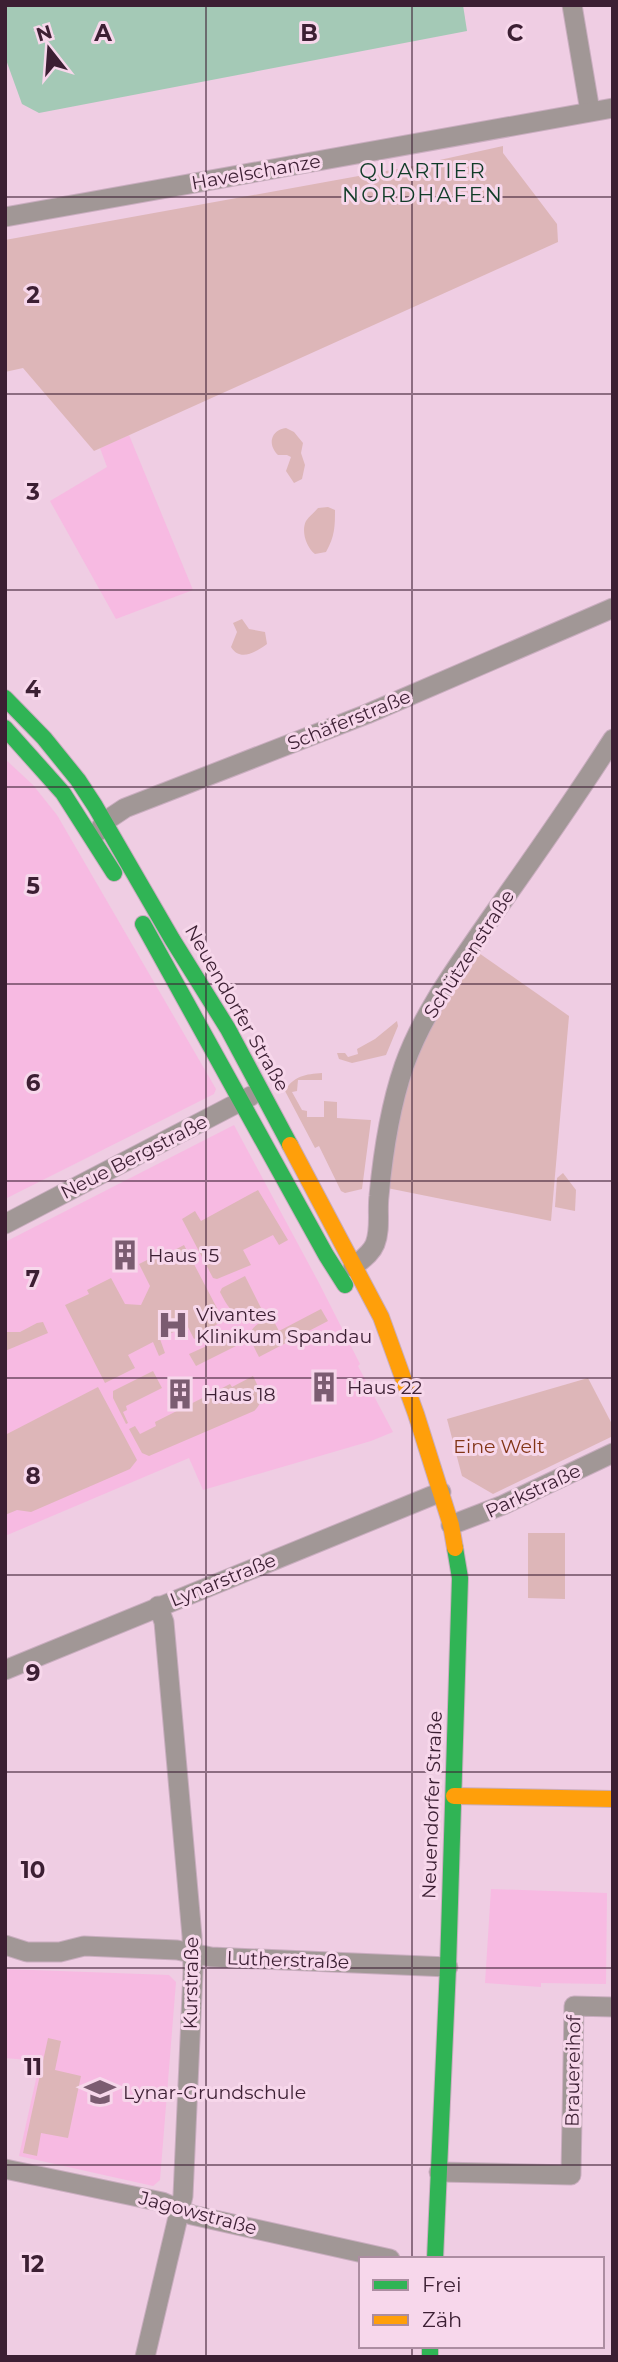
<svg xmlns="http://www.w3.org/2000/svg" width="618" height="2362" viewBox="0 0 618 2362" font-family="Montserrat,sans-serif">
<rect width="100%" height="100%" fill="#efcde3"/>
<!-- built -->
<g fill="#f7bae2">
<path d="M 129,435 L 193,590 L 116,619 L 50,501 L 107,467 L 100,448 Z"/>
<path d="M 5,759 L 33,785 L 57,815 L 216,1089 L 214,1094 L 5,1199 Z"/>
<path d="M 234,1125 L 319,1283 L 360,1364 L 358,1366 L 393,1432 L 371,1441 L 203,1490 L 189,1458 L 5,1536 L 5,1242 Z"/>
<path d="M 491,1889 L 607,1893 L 606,1984 L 541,1983 L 541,1987 L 485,1983 Z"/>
<path d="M 5,1969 L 169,1975 L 176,1982 L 160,2180 L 153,2186 L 19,2156 L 40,2061 L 5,2058 Z"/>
</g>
<!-- green -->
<g fill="#ddb6b8">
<path d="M 503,146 L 503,153 L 557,224 L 558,242 L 94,451 L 23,368 L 5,372 L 5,240 L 408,167 Z"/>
<path d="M 286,428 L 294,432 L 303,443 L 301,453 L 305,465 L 302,479 L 294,483 L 286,471 L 291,457 L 287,455 L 278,455 C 267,444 271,430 286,428 Z"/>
<path d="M 328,507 L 335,510 C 335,526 335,536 326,552 L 315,554 C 306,547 301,531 306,521 C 309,516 315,512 318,508 Z"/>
<path d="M 242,619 L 249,629 L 265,632 L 267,644 C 256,652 240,662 231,647 L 237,632 L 233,623 Z"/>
<path d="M 476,951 L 569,1016 L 551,1221 L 387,1188 L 406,1079 L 442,1003 Z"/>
<path d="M 397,1021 L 398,1026 L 386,1055 L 352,1063 L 339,1059 L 337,1053 L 345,1053 L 348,1057 L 358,1054 L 357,1049 L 375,1039 Z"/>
<path d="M 322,1073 L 322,1080 L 298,1080 L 297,1091 L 292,1092 L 302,1110 L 307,1111 L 307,1117 L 324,1117 L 324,1101 L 337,1102 L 337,1118 L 371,1120 L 362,1189 L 345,1193 L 341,1191 L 319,1146 L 315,1148 L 285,1091 C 293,1076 306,1074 322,1073 Z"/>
<path d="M 563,1173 L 576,1190 L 575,1211 L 555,1207 L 557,1178 Z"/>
<path d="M 258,1190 L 288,1240 L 279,1245 L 273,1235 L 243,1250 L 251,1265 L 217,1279 L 213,1278 L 182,1219 L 195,1211 L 201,1221 Z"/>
<path d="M 184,1245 L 219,1312 L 219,1323 L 194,1339 L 187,1325 L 160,1339 L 165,1353 L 159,1356 L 153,1342 L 128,1355 L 135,1368 L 105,1383 L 65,1305 L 89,1294 L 87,1290 L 111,1278 L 125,1304 L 141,1305 L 150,1286 L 139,1264 L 163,1252 L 165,1255 Z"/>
<path d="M 245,1276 L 262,1310 C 238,1322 231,1314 220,1292 L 222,1288 Z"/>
<path d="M 321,1309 L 328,1321 L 259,1357 C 246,1332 246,1330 271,1316 L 279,1331 Z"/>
<path d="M 43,1322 L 48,1333 L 5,1351 L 5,1332 L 20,1332 L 37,1323 Z"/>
<path d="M 229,1336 L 236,1346 L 196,1366 L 189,1354 Z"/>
<path d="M 153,1371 L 162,1388 L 126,1406 L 127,1410 L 123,1412 L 128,1423 L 126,1424 L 113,1398 L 113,1391 Z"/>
<path d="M 253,1376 C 259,1388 266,1401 254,1411 L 149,1456 L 142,1453 L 129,1429 L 135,1426 L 140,1434 L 156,1426 L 155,1422 L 230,1384 L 232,1387 Z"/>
<path d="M 588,1378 L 613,1426 L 613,1436 L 493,1494 L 462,1476 L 447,1419 Z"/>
<path d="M 98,1387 L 137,1460 L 130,1469 L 31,1512 L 17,1510 L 5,1515 L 5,1435 Z"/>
<path d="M 528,1533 L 565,1533 L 565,1599 L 528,1598 Z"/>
<path d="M 48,2038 L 61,2041 L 55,2070 L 81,2076 L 68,2138 L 41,2133 L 37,2156 L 23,2153 Z"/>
</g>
<!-- water -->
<path fill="#a4c9b6" d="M 5,5 L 463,5 L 467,31 L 39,113 L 22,104 L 5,57 Z"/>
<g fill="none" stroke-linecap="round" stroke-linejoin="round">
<!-- street casing -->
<g stroke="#c9adbf" stroke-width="21">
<g id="street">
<path d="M 572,5 L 590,111"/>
<path d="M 5,217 L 613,108"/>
<path d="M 99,831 L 104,822 L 125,808 L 367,714 L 613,608"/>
<path d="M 5,1224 L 251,1096"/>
<path d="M 353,1267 C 361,1260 371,1254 375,1244 C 381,1229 377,1212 379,1196 C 383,1153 390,1107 404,1066 C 423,1012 458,966 490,919 C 532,860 574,800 613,739"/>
<path d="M 451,1525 L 503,1505 L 613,1453"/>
<path d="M 5,1670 L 441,1492"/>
<path d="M 5,1945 L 27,1952 L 60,1952 L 84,1946 L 177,1950 L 211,1957 L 448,1967"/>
<path d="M 5,2169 L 162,2202 L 192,2215 L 390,2259"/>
<path d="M 439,2172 L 571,2175 L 574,2006 L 613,2007"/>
<path d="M 145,2357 L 183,2196 L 193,1972 L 192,1936 L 164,1622 L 158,1606"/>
</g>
</g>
<!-- fast casing -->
<g stroke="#c9adbf" stroke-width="18">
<g id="fast">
<path d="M 5,698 L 44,738 L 78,780 L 95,806 L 172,939 L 228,1029 L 290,1145"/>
<path d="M 5,728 L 63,793 L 114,873"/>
<path d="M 143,924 L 326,1255 L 345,1285"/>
<path d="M 435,2259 L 448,1967 L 460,1578 L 455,1548"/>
<path d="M 430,2346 L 430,2357"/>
</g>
</g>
<!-- slow casing -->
<g stroke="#c9adbf" stroke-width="18">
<g id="slow">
<path d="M 290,1145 L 381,1317 L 416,1414 L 451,1525 L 455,1548"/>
<path d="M 454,1796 L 613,1799"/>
</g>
</g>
<!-- street -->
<use href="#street" stroke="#a19796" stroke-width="19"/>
<!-- fast -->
<use href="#fast" stroke="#30b455" stroke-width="16"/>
<!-- slow -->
<use href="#slow" stroke="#ff9f0a" stroke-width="16"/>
</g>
<!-- grid -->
<path fill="none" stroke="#3c1f33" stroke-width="2" stroke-opacity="0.55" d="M 206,5 L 206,2357M 412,5 L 412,2259M 5,197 L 613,197M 5,394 L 613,394M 5,590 L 613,590M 5,787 L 613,787M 5,984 L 613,984M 5,1181 L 613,1181M 5,1378 L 613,1378M 5,1575 L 613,1575M 5,1772 L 613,1772M 5,1968 L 613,1968M 5,2165 L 613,2165M 412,2346 L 412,2357"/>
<!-- icons -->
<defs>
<g id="building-bare" transform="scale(2.415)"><path d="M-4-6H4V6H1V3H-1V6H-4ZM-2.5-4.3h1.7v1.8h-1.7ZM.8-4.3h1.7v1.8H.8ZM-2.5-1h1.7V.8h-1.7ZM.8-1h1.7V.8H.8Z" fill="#7b5c71" stroke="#f7d7eb" stroke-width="2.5" paint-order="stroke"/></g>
<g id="hospital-bare" transform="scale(2.415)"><path d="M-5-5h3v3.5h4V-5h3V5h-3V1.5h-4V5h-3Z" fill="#7b5c71" stroke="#f7d7eb" stroke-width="2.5" paint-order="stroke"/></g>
<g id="school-bare" transform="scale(2.415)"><path d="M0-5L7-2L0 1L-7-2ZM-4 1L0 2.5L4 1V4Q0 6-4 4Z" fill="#7b5c71" stroke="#f7d7eb" stroke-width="2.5" paint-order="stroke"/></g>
</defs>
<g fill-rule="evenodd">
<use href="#building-bare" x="125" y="1255"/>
<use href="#hospital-bare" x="173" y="1325"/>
<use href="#building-bare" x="324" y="1387"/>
<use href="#building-bare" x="180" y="1394"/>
<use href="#school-bare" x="100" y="2092"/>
</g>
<g text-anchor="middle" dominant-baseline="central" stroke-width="6" stroke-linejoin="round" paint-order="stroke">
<!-- street labels -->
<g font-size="19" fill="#3c1f33" stroke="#f7d7eb">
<text transform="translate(256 172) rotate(-10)">Havelschanze</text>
<text transform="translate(349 720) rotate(-22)">Schäferstraße</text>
<text transform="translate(469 954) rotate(-57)">Schützenstraße</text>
<text transform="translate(237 1008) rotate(60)">Neuendorfer Straße</text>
<text transform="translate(134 1157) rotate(-27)">Neue Bergstraße</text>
<text transform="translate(533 1491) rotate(-25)">Parkstraße</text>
<text transform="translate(223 1580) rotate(-22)">Lynarstraße</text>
<text transform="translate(432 1805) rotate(-88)">Neuendorfer Straße</text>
<text transform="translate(288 1960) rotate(2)">Lutherstraße</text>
<text transform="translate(191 1983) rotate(-89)">Kurstraße</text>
<text transform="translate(573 2071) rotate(-89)">Brauereihof</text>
<text transform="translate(198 2213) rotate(15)">Jagowstraße</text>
</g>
<!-- poi labels -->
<g font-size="19" fill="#3c1f33" stroke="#f7d7eb" text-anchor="start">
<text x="148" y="1255">Haus 15</text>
<text x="196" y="1314">Vivantes<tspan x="196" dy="22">Klinikum Spandau</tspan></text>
<text x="347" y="1387">Haus 22</text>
<text x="203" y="1394">Haus 18</text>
<text x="123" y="2092">Lynar-Grundschule</text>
</g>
<!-- park labels -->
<g font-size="19" fill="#823416" stroke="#f7d7eb">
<text x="499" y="1446">Eine Welt</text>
</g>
<!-- neighbourhood labels -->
<g font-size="21" letter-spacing="2" fill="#113c28" stroke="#f7d7eb">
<text x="423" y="170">QUARTIER<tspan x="423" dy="24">NORDHAFEN</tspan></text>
</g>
</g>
<g font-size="23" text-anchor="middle" font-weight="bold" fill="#3c1f33" stroke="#f7d7eb" stroke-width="6" stroke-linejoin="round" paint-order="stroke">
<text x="103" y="41">A</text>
<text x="309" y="41">B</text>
<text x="515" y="41">C</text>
<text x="33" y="303">2</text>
<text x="33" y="500">3</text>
<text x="33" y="697">4</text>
<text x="33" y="894">5</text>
<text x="33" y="1091">6</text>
<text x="33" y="1287">7</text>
<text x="33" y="1484">8</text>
<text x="33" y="1681">9</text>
<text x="33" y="1878">10</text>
<text x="33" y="2075">11</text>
<text x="33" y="2272">12</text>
</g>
<!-- border -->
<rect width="618" height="2362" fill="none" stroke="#3c1f33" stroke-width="14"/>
<!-- legend -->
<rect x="359" y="2257" width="245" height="91" fill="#f7d7eb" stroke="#ac8da1" stroke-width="2"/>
<rect x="373" y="2280" width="35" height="10" fill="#30b455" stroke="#ac8da1" stroke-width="2"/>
<text x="422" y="2292" font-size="21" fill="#3c1f33">Frei</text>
<rect x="373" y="2315" width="35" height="10" fill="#ff9f0a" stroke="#ac8da1" stroke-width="2"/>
<text x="422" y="2327" font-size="21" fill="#3c1f33">Zäh</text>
<!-- north arrow -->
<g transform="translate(49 49) rotate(343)" stroke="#f7d7eb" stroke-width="5" paint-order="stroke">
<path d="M0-5L12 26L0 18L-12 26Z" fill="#3c1f33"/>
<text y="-10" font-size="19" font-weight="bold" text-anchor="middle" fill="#3c1f33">N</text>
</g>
</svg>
